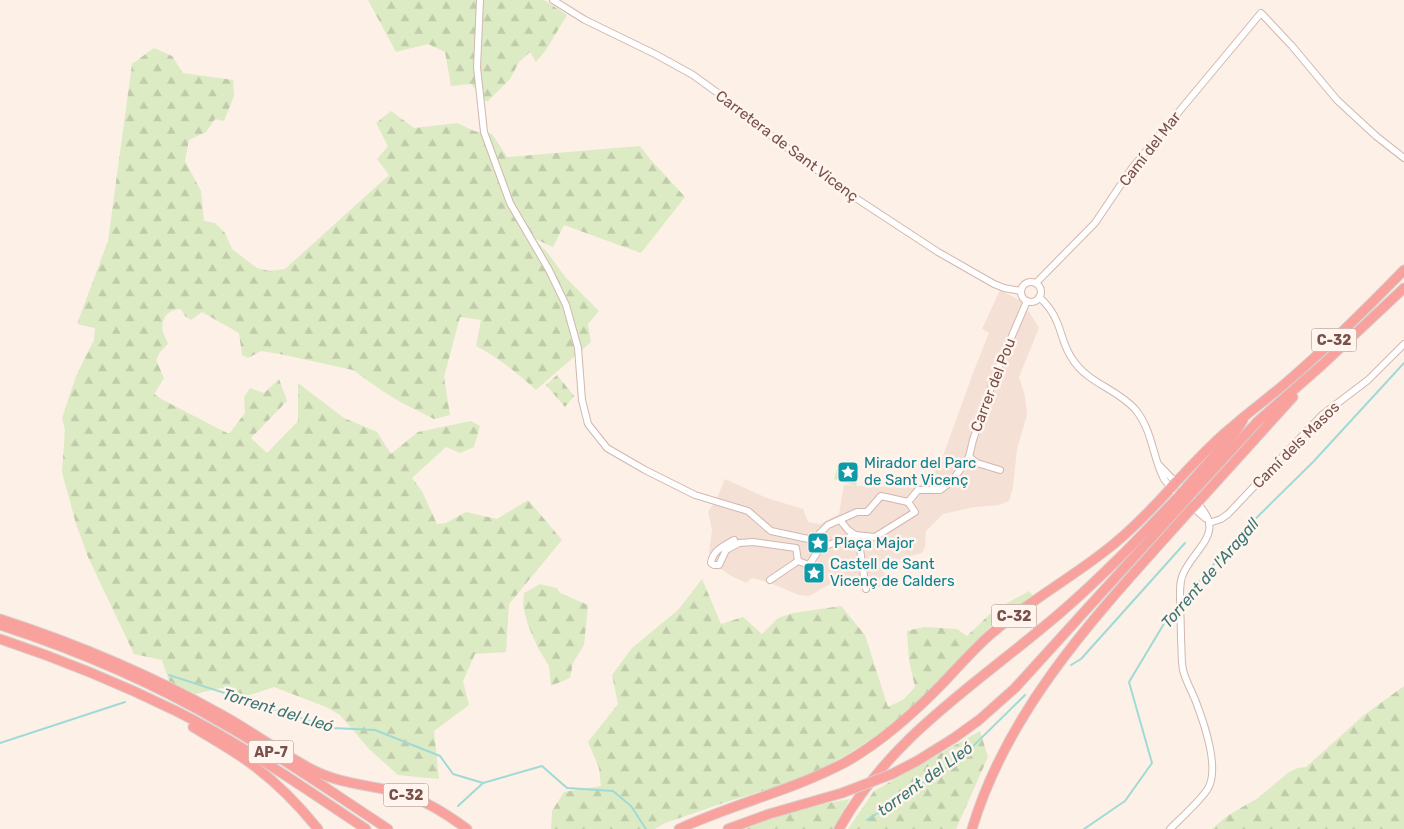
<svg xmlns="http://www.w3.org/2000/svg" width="1404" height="829" viewBox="0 0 1404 829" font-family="Rubik,sans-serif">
<defs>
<pattern id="forest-firs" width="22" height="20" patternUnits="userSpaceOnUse" patternTransform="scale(1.25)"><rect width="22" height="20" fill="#dcebc4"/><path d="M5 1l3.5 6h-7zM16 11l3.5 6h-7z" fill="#c0cbaa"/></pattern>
<pattern id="cemetery-stones" width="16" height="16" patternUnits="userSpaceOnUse" patternTransform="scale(1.25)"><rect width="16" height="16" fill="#dcebc4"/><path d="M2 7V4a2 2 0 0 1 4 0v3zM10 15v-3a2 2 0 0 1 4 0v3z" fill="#c0cbaa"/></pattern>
</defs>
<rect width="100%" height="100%" fill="#fdf0e7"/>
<!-- residential -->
<path fill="#f5e0d5" d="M 1000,290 L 1023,302 L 1039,328 L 1019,377 L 1025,396 L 1027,415 L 1017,449 L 1013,487 L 1009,501 L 999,505 L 975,507 L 943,514 L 926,531 L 925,547 L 922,553 L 883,564 L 886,585 L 869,589 L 861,577 L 832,583 L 809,596 L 799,595 L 770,583 L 752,578 L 746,583 L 731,576 L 717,566 L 709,552 L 712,530 L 708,512 L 717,498 L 725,479 L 767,498 L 803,509 L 808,522 L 820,524 L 839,514 L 844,485 L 916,488 L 931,476 L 939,467 L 973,373 L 989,333 L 982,329 Z"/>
<!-- grass -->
<path fill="#dcebc4" d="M 837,469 L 858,477 L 856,486 L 834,479 Z"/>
<!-- forest -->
<g fill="url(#forest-firs)">
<path d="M 368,0 L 544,0 L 567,15 L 546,50 L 536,62 L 530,52 L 519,62 L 510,79 L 487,102 L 471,84 L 451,86 L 445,52 L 428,44 L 396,52 Z"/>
<path d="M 154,48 L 172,56 L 183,73 L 233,80 L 234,96 L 224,121 L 215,119 L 206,132 L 189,140 L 185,161 L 201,191 L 204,221 L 215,223 L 225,233 L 232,249 L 257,268 L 269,271 L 285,269 L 389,175 L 377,159 L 388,146 L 376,123 L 391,111 L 414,128 L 457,123 L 474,131 L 492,134 L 507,157 L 640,146 L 650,159 L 685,197 L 641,253 L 564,225 L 553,247 L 531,237 L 547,252 L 566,278 L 599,311 L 588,324 L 591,342 L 536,390 C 517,373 499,358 476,346 L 481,320 L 460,317 L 444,377 L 450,415 L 434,419 L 402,403 L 381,390 L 353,370 L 280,354 L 261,351 L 248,358 L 242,355 L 239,333 L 202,312 L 191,320 L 185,316 L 181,309 C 168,309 160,319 163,332 C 164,336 167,340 168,344 L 160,352 L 156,360 L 164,378 L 154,394 L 163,400 L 229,434 L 245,413 L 244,397 L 250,388 L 264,393 L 279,379 L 287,401 L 251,438 L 267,453 L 298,421 L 298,383 L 344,418 L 377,432 L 391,454 L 418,432 L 471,421 L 480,426 L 474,447 L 460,453 L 446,447 L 412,478 L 422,491 L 437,524 L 446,523 L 466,512 L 497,519 L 528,500 L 562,540 L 509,604 L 506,652 L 475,654 L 463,681 L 469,705 L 434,731 L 439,779 L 398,775 L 369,749 L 340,715 L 326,707 L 274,687 L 247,696 L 221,688 L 195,694 L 169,681 L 162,660 L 134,654 L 88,557 L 76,524 L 62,472 L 65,430 L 62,418 L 76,376 L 94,340 L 95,328 L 77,324 L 108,241 L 132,64 Z"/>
<path d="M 702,579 L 721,624 L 743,617 L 762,634 L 778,618 L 793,613 L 841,606 L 865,635 L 888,707 L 904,699 L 915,687 L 909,660 L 907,631 L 924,627 L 957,629 L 967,636 L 993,611 L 1029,591 L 1033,596 L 993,624 L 940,680 L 908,712 L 867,742 L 848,754 L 822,769 L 792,782 L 726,802 L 665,823 L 655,829 L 551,829 L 552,811 L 564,792 L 601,786 L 599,768 L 588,742 L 618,704 L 612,675 L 632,648 L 678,610 Z"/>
<path d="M 540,584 L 557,588 L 560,593 L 588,605 L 584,645 L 573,663 L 570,678 L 551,686 L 549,666 L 538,648 L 528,625 L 523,606 L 524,593 Z"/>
<path d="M 1404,686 L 1404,829 L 1212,829 L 1227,816 L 1258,798 L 1289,772 L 1298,768 L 1306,767 L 1364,715 Z"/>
<path d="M 980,731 L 988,757 L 956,829 L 848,829 L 874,791 Z"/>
<path d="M 850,799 L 833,829 L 745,829 C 778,815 814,805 850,799 Z"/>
</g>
<!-- cemetery -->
<path fill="url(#cemetery-stones)" d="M 557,375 L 574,396 L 565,407 L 546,385 Z"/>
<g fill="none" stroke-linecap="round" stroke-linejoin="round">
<!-- stream -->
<g stroke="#a0dad6" stroke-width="2">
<path d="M 1183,601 L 1235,539 L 1314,461 L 1404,363"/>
<path d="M 1071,665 L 1081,659 L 1185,543"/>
<path d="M 169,675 L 332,728 L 375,730 L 440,756 L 453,774 L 483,783 L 542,766 L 567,788 L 613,791 L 631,806 L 646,829"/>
<path d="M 0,743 L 125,702"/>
<path d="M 458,806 L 483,783"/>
<path d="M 867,820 L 961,758 L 1025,695"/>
<path d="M 1084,829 L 1125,801 L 1152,763 L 1129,682 L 1165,622 L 1178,606"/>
</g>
<!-- minor casing -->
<g stroke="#d2b7af" stroke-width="8">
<g id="minor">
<path d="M 480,0 L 477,67 L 484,132 L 510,203 L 549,270 L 566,305 L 578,348 L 582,400 L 588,424 L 607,448 L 645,470 L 695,495 L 748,511 L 771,531 L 813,540"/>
<path d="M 553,0 L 585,20 L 655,54 L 693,75 L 726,99 L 758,126 L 848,193 L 938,252 L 994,284 L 1004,288 L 1021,291"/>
<circle cx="1031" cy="292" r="10"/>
<path d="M 1036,283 L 1095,223 L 1132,168 L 1261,13 L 1292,46 L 1337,100 L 1376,136 L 1404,158"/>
<path d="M 1039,297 C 1047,304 1053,312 1057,322 C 1063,336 1063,346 1073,360 C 1088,383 1117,389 1135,409 C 1153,431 1152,456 1164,479 C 1170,489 1196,510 1205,518"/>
<path d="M 969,457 L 977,463 L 1000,470"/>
<path d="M 1160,466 L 1186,493"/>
<path d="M 908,502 L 918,490 L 940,490 L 951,482 L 965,463 L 969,457 L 973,440 L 996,373 L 1027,301"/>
<path d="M 840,520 L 848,530 L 855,535"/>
<path d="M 1209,523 L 1221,519 L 1228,514 L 1322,415 L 1368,380 L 1404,344"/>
<path d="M 855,535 L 859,543 L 866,589"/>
<path d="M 734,540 C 725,545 712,551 711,563 L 714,565 L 719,565 L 726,550 L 739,543 L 753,542 L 796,548 L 798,561"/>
<path d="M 813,540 L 828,525 L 857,512 L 867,512 L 881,496 L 908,502"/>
<path d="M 820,548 L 855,535 L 875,537 L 915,512 L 908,502"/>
<path d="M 798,561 L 809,565 L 820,548"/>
<path d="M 770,580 L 798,561"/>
<path d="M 1170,829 C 1182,817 1197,804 1207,790 C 1221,770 1204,723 1196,702 C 1192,691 1186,682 1183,670 C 1181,661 1182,650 1181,640 C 1181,625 1180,610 1180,595 C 1180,587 1180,579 1184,572 C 1198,544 1227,532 1195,501"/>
</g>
</g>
<!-- highway casing -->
<g stroke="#d9cecc" stroke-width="11">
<g id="highway">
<path d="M 1177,481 C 1195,462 1212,443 1232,427 C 1250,411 1270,397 1288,381 C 1329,346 1367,308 1404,270"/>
<path d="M 1186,488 L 1237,430 L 1243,420"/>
<path d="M 1191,494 L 1257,422 L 1322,365 L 1404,288"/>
<path d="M 1198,502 L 1293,397"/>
<path d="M 0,619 C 77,644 151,675 222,715 C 253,732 282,754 313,770 C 342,785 374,785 404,794 C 427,801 448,815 467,829"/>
<path d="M 0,625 C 77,650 152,682 222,723 C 279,755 333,793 388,829"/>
<path d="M 0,639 C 60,659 119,683 176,711 C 242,744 304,788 366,829"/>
<path d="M 193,727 C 211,738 229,748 246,760 C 273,779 297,803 318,829"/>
<path d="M 892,774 L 917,761 L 954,738 L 979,720 L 1015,688 L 1184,502"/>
<path d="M 679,829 C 732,804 791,791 844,763 C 882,742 914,713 944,682 C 959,666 974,649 991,634 C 1026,603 1068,580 1105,551 C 1129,533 1150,511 1170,489"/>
<path d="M 728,829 L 769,814 L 842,793"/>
<path d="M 839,829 C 891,735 980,682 1060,613 C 1102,577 1140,537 1178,497"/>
<path d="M 972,829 C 1010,702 1105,606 1191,509"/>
</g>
</g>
<!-- minor -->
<use href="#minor" stroke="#fff" stroke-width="6"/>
<!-- highway -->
<use href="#highway" stroke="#f8a19d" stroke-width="9"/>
<!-- highway-bridge casing -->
<g stroke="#d9cecc" stroke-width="11" stroke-linecap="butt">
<g id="highway-bridge">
<path d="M 1170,489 L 1177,481"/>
<path d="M 1178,497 L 1186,488"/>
<path d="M 1184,502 L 1191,494"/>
<path d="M 1191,509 L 1198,502"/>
<path d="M 842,793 L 892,774"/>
</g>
</g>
<!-- highway-bridge -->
<use href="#highway-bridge" stroke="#f8a19d" stroke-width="9"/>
</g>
<!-- icons -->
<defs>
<g id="sight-square" transform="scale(1.125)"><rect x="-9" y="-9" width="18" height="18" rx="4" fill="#0f9aa8" stroke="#fff5ee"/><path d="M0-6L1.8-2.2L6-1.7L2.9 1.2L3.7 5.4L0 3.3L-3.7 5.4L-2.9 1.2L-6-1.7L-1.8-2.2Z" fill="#fff"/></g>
</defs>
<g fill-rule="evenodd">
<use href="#sight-square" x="848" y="472"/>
<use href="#sight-square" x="818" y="543"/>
<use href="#sight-square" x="814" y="573"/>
</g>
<g text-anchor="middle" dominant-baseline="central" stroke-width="5" stroke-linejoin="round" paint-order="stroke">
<!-- shield labels -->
<g fill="#fff5ee" stroke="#a0827b" stroke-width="1">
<rect x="1311.5" y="328.5" width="45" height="23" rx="4"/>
<rect x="991.5" y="604.5" width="45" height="23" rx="4"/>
<rect x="248.5" y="740.5" width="45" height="23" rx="4"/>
<rect x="383.5" y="783.5" width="45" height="23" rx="4"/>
</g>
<g font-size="14" font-weight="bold" fill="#78514a">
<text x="1334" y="340">C-32</text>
<text x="1014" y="616">C-32</text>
<text x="271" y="752">AP-7</text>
<text x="406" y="795">C-32</text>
</g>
<!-- street labels -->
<g font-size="15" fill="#78514a" stroke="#fff5ee">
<text transform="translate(787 146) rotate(37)">Carretera de Sant Vicenç</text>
<text transform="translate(1150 149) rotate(-52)">Camí del Mar</text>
<text transform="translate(993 385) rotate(-69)">Carrer del Pou</text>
<text transform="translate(1296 445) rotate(-45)">Camí dels Masos</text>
</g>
<!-- culture labels -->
<g font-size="15" fill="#0d838f" stroke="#fff5ee" text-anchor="start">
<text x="864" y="463">Mirador del Parc<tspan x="864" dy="17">de Sant Vicenç</tspan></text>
<text x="834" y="543">Plaça Major</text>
<text x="830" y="564">Castell de Sant<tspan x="830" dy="17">Vicenç de Calders</tspan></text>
</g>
<!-- water labels -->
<g font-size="16" font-style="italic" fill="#3a7673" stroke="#fff5ee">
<text transform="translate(1210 573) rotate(-49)">Torrent de l'Aragall</text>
<text transform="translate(278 710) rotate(17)">Torrent del Lleó</text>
<text transform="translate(925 779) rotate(-36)">torrent del Lleó</text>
</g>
</g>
</svg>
